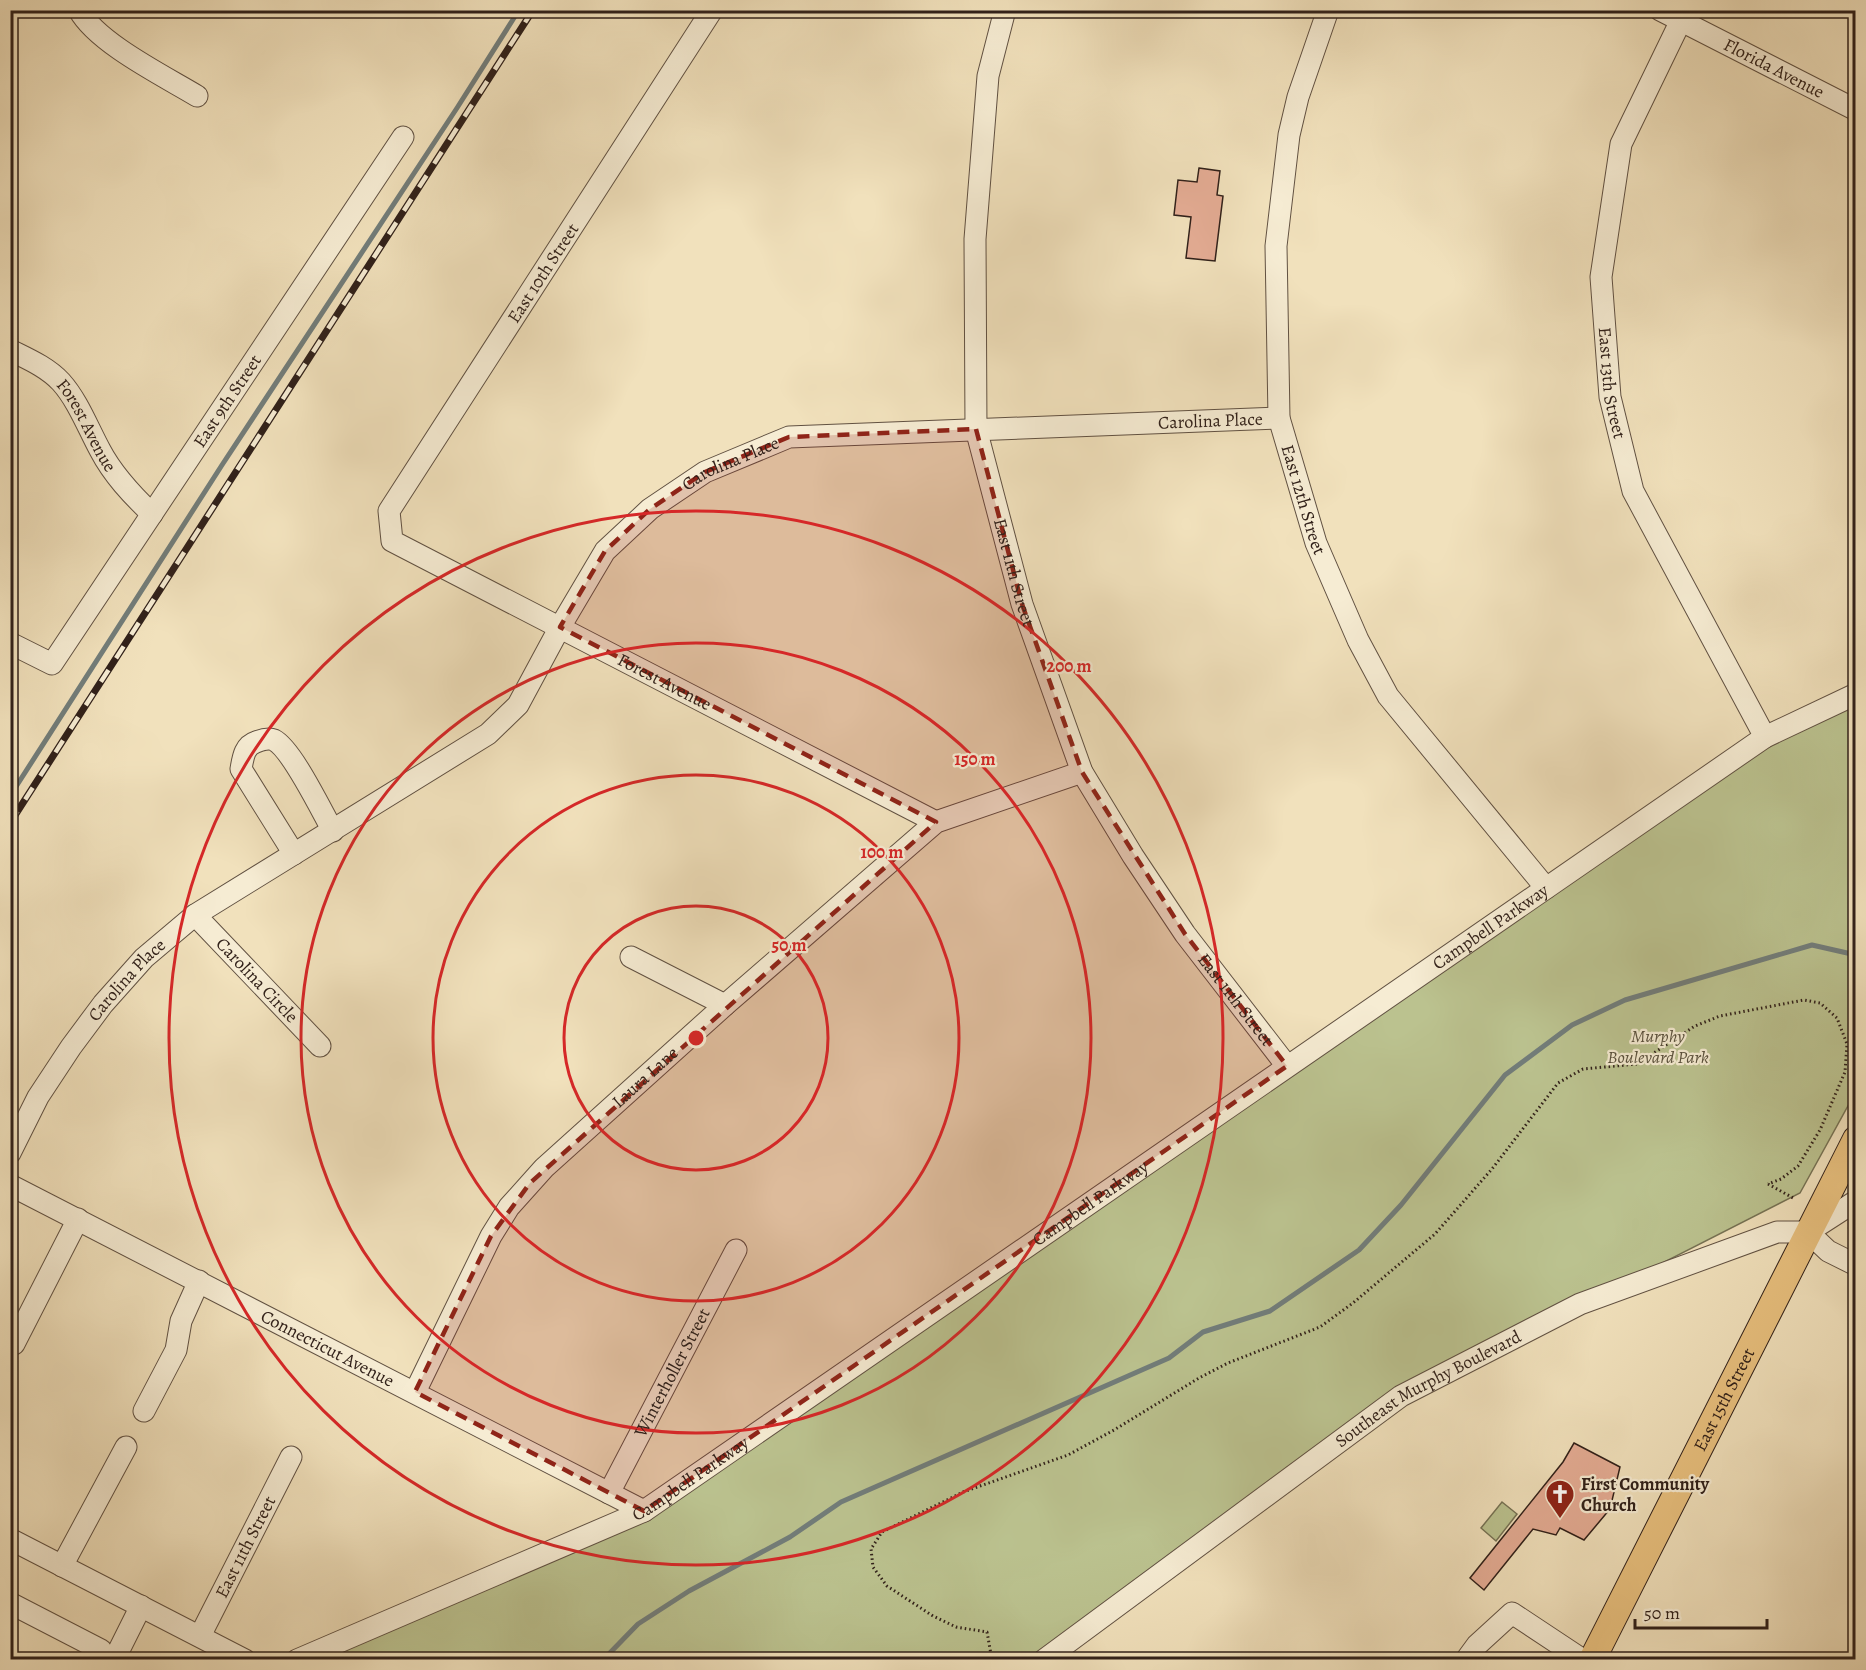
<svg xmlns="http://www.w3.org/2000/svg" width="1866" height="1670" viewBox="0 0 1866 1670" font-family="Alegreya,serif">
<rect width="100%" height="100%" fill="#f1e1bc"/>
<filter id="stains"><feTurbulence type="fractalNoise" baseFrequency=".00333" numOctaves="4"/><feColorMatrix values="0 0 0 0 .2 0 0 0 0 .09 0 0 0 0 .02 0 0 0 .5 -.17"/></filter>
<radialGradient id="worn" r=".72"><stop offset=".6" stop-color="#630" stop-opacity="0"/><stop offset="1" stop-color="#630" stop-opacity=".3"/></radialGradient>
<!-- green -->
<g fill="#bbc28f" stroke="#767254" stroke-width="1.5">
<path d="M 1855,694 L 1855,1093 L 1800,1193 L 1401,1396 L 1044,1659 L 297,1660 L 644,1511 L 1765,737 Z"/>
<path d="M 1502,1502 L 1517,1514 L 1496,1541 L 1481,1528 Z"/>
</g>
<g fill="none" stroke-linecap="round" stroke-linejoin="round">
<!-- stream -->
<g stroke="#727d7a" stroke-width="5">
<path d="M 10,796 L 222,465 L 457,108 L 519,10"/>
<path d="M 603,1660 L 638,1624 L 689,1591 L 790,1537 L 841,1502 L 1169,1358 L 1203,1332 L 1270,1311 L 1359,1250 L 1401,1205 L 1505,1075 L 1572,1025 L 1625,1000 L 1812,945 L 1856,955"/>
</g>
</g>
<!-- building -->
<g fill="#e4ac94" stroke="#31211a" stroke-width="1.5">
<path d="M 1199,168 L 1220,171 L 1217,195 L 1223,196 L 1215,261 L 1186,258 L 1191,217 L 1174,215 L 1178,180 L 1197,182 Z"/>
<path d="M 1574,1443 L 1620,1467 L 1610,1509 L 1584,1540 L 1560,1528 L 1556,1535 L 1533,1529 L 1484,1590 L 1470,1578 L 1563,1462 Z"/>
</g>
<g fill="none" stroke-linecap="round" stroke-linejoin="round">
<!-- minor casing -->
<g stroke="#615142" stroke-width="23">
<g id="minor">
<path d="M 79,10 C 97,43 164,76 197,96"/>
<path id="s1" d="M 712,10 L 389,511 L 392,541 L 936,822"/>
<path id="s2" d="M 1005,10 L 988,76 L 975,239 L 976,429 L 1022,604 L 1082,772 L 1133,856 L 1185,934 L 1287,1066"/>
<path id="s3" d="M 1328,10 L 1298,97 L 1289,135 L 1276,246 L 1279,418 L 1316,543 L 1358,640 L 1388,696 L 1546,888"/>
<path id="s4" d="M 1660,10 L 1856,110"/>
<path id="s5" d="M 1686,10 L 1621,144 L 1601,277 L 1610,397 L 1633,491 L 1765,737"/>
<path id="s6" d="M 10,350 C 28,359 47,367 61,382 C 78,401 88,428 100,450 C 113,475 132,495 152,514"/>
<path id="s7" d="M 10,643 L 52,664 L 403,137"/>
<path d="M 294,854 L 241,769 C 243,758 244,746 256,742 C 261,740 269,738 274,740 C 292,749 322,812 333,831"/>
<path id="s8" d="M 195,915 L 320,1046"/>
<path d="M 631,957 L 725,1005"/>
<path id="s9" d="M 10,1153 L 38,1097 L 71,1047 L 103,1004 L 144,958 L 195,915 L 488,734 L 518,705 L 560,627 L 605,551 L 650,509 L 705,472 L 789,437 L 1279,418"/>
<path id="s10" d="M 10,1185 L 644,1511"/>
<path d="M 1808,1232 L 1828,1251 L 1856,1265"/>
<path d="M 14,1344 L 78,1219"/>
<path id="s11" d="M 415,1392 L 491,1236 L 509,1207 L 544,1168 L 725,1005 L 936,822 L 1082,772"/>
<path d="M 144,1411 L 176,1350 L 181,1321 L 199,1281"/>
<path id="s12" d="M 609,1493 L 736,1250"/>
<path d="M 10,1539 L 245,1660"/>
<path d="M 62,1566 L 126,1447"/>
<path d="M 10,1603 L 101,1650 L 106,1660"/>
<path id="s13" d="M 200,1636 L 291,1457"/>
<path d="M 114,1660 L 141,1606"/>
<path id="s14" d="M 297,1660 L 644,1511 L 1765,737 L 1856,694"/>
<path id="s15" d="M 1044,1660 L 1401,1396 L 1580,1304 L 1777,1232 L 1808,1232 L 1856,1201"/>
<path d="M 1466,1660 L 1477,1645 L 1512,1613 L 1583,1660"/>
</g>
</g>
<!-- major casing -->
<g stroke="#31211a" stroke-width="28">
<g id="major">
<path id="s16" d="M 1592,1660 L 1856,1139"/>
</g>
</g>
<!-- path -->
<g stroke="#31211a" stroke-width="3" stroke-dasharray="1.5 3" stroke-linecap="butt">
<path d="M 1768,1184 L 1795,1199"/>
<path d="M 1848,1229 L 1856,1228"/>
<path d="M 992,1660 L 987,1632 L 956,1627 L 933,1616 L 887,1586 L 873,1567 L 871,1549 L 882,1532 L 963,1492 L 1068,1455 L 1114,1430 L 1199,1378 L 1228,1363 L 1320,1327 L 1353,1303 L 1435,1234 L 1492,1169 L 1558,1083 L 1583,1069 L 1637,1064 L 1695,1026 L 1720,1016 L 1804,1000 L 1820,1003 L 1837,1018 L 1847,1044 L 1845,1072 L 1820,1130 L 1798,1166 L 1781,1179 L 1768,1184"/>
</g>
<!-- minor -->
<use href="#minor" stroke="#f6ecd3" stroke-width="21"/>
<!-- major -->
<use href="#major" stroke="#e8c07e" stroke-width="26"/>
<!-- rail casing -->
<g stroke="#31211a" stroke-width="7">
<path id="rail" d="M 10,823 L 533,10"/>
</g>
<!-- rail -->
<use href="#rail" stroke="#f6ecd3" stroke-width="4.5" stroke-dasharray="14" stroke-linecap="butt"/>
</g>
<!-- marked area -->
<path fill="#8f2418" fill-opacity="0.2" stroke="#8f2418" stroke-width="4.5" stroke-dasharray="12 8" stroke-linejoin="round" d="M 976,429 L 1022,604 L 1082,772 L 1185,934 L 1287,1066 L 644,1511 L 415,1392 L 491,1236 L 530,1183 L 936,822 L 560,627 L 605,551 L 650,509 L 705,472 L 789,437 Z"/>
<!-- distance rings -->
<g fill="none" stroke="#d62828" stroke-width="3">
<circle cx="696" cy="1038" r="132"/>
<circle cx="696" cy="1038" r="263"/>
<circle cx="696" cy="1038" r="395"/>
<circle cx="696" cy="1038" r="527"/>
</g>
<!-- icons -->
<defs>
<g id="church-pin" transform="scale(1.5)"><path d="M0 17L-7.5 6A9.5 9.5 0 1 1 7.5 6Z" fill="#8f2418" stroke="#f6ecd3"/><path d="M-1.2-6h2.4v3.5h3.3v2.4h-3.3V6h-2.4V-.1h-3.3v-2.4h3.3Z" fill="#fff"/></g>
</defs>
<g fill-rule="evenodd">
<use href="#church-pin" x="1560" y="1494"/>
</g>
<g text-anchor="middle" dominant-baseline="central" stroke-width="4.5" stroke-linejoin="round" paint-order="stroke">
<!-- street labels -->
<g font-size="18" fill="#31211a" stroke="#f6ecd3">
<text stroke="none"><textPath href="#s4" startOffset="128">Florida Avenue</textPath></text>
<text transform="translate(543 273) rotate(-57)">East 10th Street</text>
<text stroke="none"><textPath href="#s5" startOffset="390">East 13th Street</textPath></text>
<text stroke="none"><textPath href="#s7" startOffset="363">East 9th Street</textPath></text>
<text stroke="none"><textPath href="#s9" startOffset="1508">Carolina Place</textPath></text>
<text stroke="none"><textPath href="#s6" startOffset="111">Forest Avenue</textPath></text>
<text stroke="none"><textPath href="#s9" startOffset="1022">Carolina Place</textPath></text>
<text stroke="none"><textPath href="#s3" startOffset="500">East 12th Street</textPath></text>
<text stroke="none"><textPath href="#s2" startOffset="570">East 11th Street</textPath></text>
<text stroke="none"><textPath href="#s1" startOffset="933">Forest Avenue</textPath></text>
<text stroke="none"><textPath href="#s14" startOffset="1406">Campbell Parkway</textPath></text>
<text stroke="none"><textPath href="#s8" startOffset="90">Carolina Circle</textPath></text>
<text stroke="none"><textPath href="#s9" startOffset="210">Carolina Place</textPath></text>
<text stroke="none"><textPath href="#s2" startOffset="1056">East 11th Street</textPath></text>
<text stroke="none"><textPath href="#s11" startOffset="396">Laura Lane</textPath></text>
<text stroke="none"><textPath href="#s14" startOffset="920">Campbell Parkway</textPath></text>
<text stroke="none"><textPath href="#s10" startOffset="357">Connecticut Avenue</textPath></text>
<text stroke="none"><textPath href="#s12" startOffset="136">Winterholler Street</textPath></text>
<text stroke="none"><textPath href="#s15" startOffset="471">Southeast Murphy Boulevard</textPath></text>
<text stroke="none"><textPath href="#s16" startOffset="292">East 15th Street</textPath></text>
<text stroke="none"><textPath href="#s14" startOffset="434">Campbell Parkway</textPath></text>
<text stroke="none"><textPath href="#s13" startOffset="100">East 11th Street</textPath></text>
</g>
<!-- park labels -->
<g font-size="18" font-style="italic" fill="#5a513d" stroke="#f6ecd3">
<text x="1658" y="1036">Murphy<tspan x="1658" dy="21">Boulevard Park</tspan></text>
</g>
<!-- poi labels -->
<g font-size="18" font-weight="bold" fill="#31211a" stroke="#f6ecd3" text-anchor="start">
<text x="1581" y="1484">First Community<tspan x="1581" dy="21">Church</tspan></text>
</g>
</g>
<circle cx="696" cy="1038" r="9" fill="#d62828" stroke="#f6ecd3" stroke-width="3"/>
<g font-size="18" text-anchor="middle" font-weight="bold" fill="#d62828" stroke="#f6ecd3" stroke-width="4.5" stroke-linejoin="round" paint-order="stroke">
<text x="1069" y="672">200 m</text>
<text x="975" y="765">150 m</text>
<text x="882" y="858">100 m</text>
<text x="789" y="951">50 m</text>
</g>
<!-- margin -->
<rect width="1866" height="1670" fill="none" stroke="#f1e1bc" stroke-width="36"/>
<rect x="12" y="12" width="1842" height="1646" fill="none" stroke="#31211a" stroke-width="3"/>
<rect x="18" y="18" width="1830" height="1634" fill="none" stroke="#31211a" stroke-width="1.5"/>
<!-- scale -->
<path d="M1635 1619v9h132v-9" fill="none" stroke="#31211a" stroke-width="3"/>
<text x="1644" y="1619" font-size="18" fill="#31211a" stroke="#f6ecd3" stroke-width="4.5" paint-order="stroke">50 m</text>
<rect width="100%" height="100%" filter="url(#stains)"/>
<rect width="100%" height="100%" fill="url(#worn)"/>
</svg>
